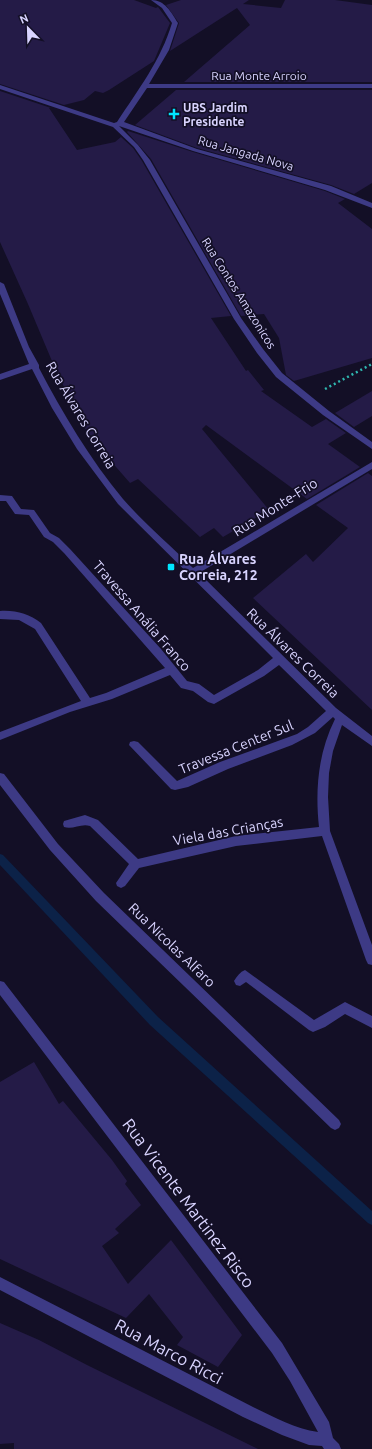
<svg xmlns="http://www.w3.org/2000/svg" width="372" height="1449" viewBox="0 0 372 1449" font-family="Ubuntu,sans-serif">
<rect width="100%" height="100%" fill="#130f26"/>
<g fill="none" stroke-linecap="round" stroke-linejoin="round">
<!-- stream -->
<path fill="#0c2248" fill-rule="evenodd" d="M 0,854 L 3,855 L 158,1017 L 372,1211 L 372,1225 L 368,1223 L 150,1025 L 0,865 Z"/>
</g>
<!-- building -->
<g fill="#241b47">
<path d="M 0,0 L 134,0 L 156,8 L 158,7 L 170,23 L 154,61 L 109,90 L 103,93 L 95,91 L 84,100 L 64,105 L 0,84 Z"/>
<path d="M 181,0 L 249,0 L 243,4 L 281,8 L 285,0 L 335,0 L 372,5 L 372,82 L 184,82 L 250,25 L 237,8 L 170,51 L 179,23 L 166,5 Z"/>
<path d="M 176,90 L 372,90 L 372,183 L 354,194 L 331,185 L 197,148 L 135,125 Z"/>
<path d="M 0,91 L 51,108 L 49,108 L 77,150 L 115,142 L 121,137 L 133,148 L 142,161 L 231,316 L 211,318 L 246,371 L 248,370 L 264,390 L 261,391 L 312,427 L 326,419 L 346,433 L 328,444 L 360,467 L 307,499 L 206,425 L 202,429 L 269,510 L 223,537 L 214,528 L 200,537 L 138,479 L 130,483 L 89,436 L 57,373 L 28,304 L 0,242 Z"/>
<path d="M 128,131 L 193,152 L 325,191 L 345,199 L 338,203 L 372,229 L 372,358 L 294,381 L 286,375 L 279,338 L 264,314 L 241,316 L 151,159 L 127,132 Z"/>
<path d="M 372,391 L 372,416 L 354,427 L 335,413 Z"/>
<path d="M 368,473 L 372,476 L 372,710 L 253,598 L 306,554 L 313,562 L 348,528 L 316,505 Z"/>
<path d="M 34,1062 L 59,1104 L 63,1101 L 112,1160 L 127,1181 L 125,1184 L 141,1205 L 115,1229 L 119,1233 L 102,1246 L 128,1284 L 171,1240 L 242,1335 L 218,1367 L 177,1345 L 183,1337 L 149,1294 L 126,1318 L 0,1259 L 0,1082 Z"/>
<path d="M 0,1323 L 39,1340 L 87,1365 L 258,1449 L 14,1449 L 14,1443 L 0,1444 Z"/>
</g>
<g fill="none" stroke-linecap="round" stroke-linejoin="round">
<!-- path -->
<path stroke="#2fb8b0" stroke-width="2.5" stroke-dasharray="2 3" stroke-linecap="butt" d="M 325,389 L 372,364"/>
<!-- minor -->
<g fill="#3d3a85" fill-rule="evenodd">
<path d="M 151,0 C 165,0 171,12 178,23 L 169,50 L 149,84 L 372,84 L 372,88 L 147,88 L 124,122 L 197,149 L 331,186 L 372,203 L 372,208 L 325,190 L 193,151 L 119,126 L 138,145 L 150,160 L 241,318 L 263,349 L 282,373 L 329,411 L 372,442 L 372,449 L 323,415 L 276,377 L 257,353 L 234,319 L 143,160 L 134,147 L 113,127 L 0,89 L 0,85 L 114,123 L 117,122 C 138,90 161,60 172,23 L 162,8 Z"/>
<path d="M 0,282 L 4,284 L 29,347 L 39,365 L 39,368 C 63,414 90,459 123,499 C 144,523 170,545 193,568 L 372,462 L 372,469 L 199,573 L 336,708 L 372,736 L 372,746 L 342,725 L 333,751 L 329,773 L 328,797 L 330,831 L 372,945 L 372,965 L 368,964 L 366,960 L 322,836 L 236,846 L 139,868 L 125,886 L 121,888 L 117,886 L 116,883 L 129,864 L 90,826 C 81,823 73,830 64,827 L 63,824 L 64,821 L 85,815 L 98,820 L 138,859 L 236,836 L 319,827 C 315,790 318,753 335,719 L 333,717 L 315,733 L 292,745 L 228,769 L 188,787 L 175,790 L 171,789 L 129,745 L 130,742 L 134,741 L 138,742 L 177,781 L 220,762 L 297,734 L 308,727 L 326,711 L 279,665 L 264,676 L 214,704 L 208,702 L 193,691 L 181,688 L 170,675 L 112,699 L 70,712 L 0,740 L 0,732 L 81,701 L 35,629 L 19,620 L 0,619 L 0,611 C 16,610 29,614 41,623 L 90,698 L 106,693 L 165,668 L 64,553 L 53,542 L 44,537 L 29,515 L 15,514 L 6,501 L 0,501 L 0,495 L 12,496 L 21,509 L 34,510 L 50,533 L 59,538 L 70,549 L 161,649 L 187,681 L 199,684 L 214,695 L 258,670 L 273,658 L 118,504 L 77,449 L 52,408 L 32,369 L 0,380 L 0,374 L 29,364 L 0,294 Z"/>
<path d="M 0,773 L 4,774 L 58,844 L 104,893 L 339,1120 L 341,1124 L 339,1128 L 335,1130 L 331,1128 L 96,901 L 50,850 L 0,785 Z"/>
<path d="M 245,970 L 314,1020 L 345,1002 L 372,1016 L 372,1028 L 345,1014 L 325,1027 L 313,1032 L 309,1030 L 246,982 L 240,986 L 236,985 L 234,981 C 237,976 240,972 245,970 Z"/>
<path d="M 0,981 L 4,982 L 282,1343 L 329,1422 L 333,1438 L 339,1444 L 341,1449 L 324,1449 L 322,1446 L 309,1445 L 282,1435 L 243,1417 L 0,1290 L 0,1277 L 253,1407 C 274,1417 295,1429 318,1432 L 290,1381 L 272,1353 L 0,995 Z"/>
</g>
</g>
<!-- markers -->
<g fill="#00e5ff" stroke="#130f26" stroke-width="1.5">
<path d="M172 108h4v4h4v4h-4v4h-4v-4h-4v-4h4z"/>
<rect x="167" y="563" width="8" height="8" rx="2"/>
</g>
<g text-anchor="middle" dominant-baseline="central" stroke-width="3.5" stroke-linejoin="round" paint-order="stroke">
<!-- far-street labels -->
<g font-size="12" fill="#d9d4ff" stroke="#130f26">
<text x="259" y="75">Rua Monte Arroio</text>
<text transform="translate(246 153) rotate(16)">Rua Jangada Nova</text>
<text transform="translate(239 293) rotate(58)">Rua Contos Amazonicos</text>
</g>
<!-- far-poi labels -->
<g font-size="12" font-weight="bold" fill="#d9d4ff" stroke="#130f26" text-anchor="start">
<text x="183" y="107">UBS Jardim<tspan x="183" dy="14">Presidente</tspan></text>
</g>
<!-- street labels -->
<g font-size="14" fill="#d9d4ff" stroke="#130f26">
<text transform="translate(81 415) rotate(59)">Rua Álvares Correia</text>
<text transform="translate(275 507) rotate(-32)">Rua Monte-Frio</text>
<text transform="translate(142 616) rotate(49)">Travessa Anália Franco</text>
<text transform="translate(293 653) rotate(44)">Rua Álvares Correia</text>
<text transform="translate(236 747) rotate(-22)">Travessa Center Sul</text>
<text transform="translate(228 831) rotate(-10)">Viela das Crianças</text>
<text transform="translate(172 945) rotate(44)">Rua Nicolas Alfaro</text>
</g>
<!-- poi labels -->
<g font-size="14" font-weight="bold" fill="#d9d4ff" stroke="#130f26" text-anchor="start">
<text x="179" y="559">Rua Álvares<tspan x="179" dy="16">Correia, 212</tspan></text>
</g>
<!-- near-street labels -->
<g font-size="17" fill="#d9d4ff" stroke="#130f26">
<text transform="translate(189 1203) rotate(53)">Rua Vicente Martinez Risco</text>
<text transform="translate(169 1351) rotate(28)">Rua Marco Ricci</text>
</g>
</g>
<!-- north arrow -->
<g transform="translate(28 28) rotate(337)" stroke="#130f26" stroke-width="3" paint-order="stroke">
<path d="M0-3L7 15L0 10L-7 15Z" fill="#d9d4ff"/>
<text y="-6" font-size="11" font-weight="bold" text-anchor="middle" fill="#d9d4ff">N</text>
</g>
</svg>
